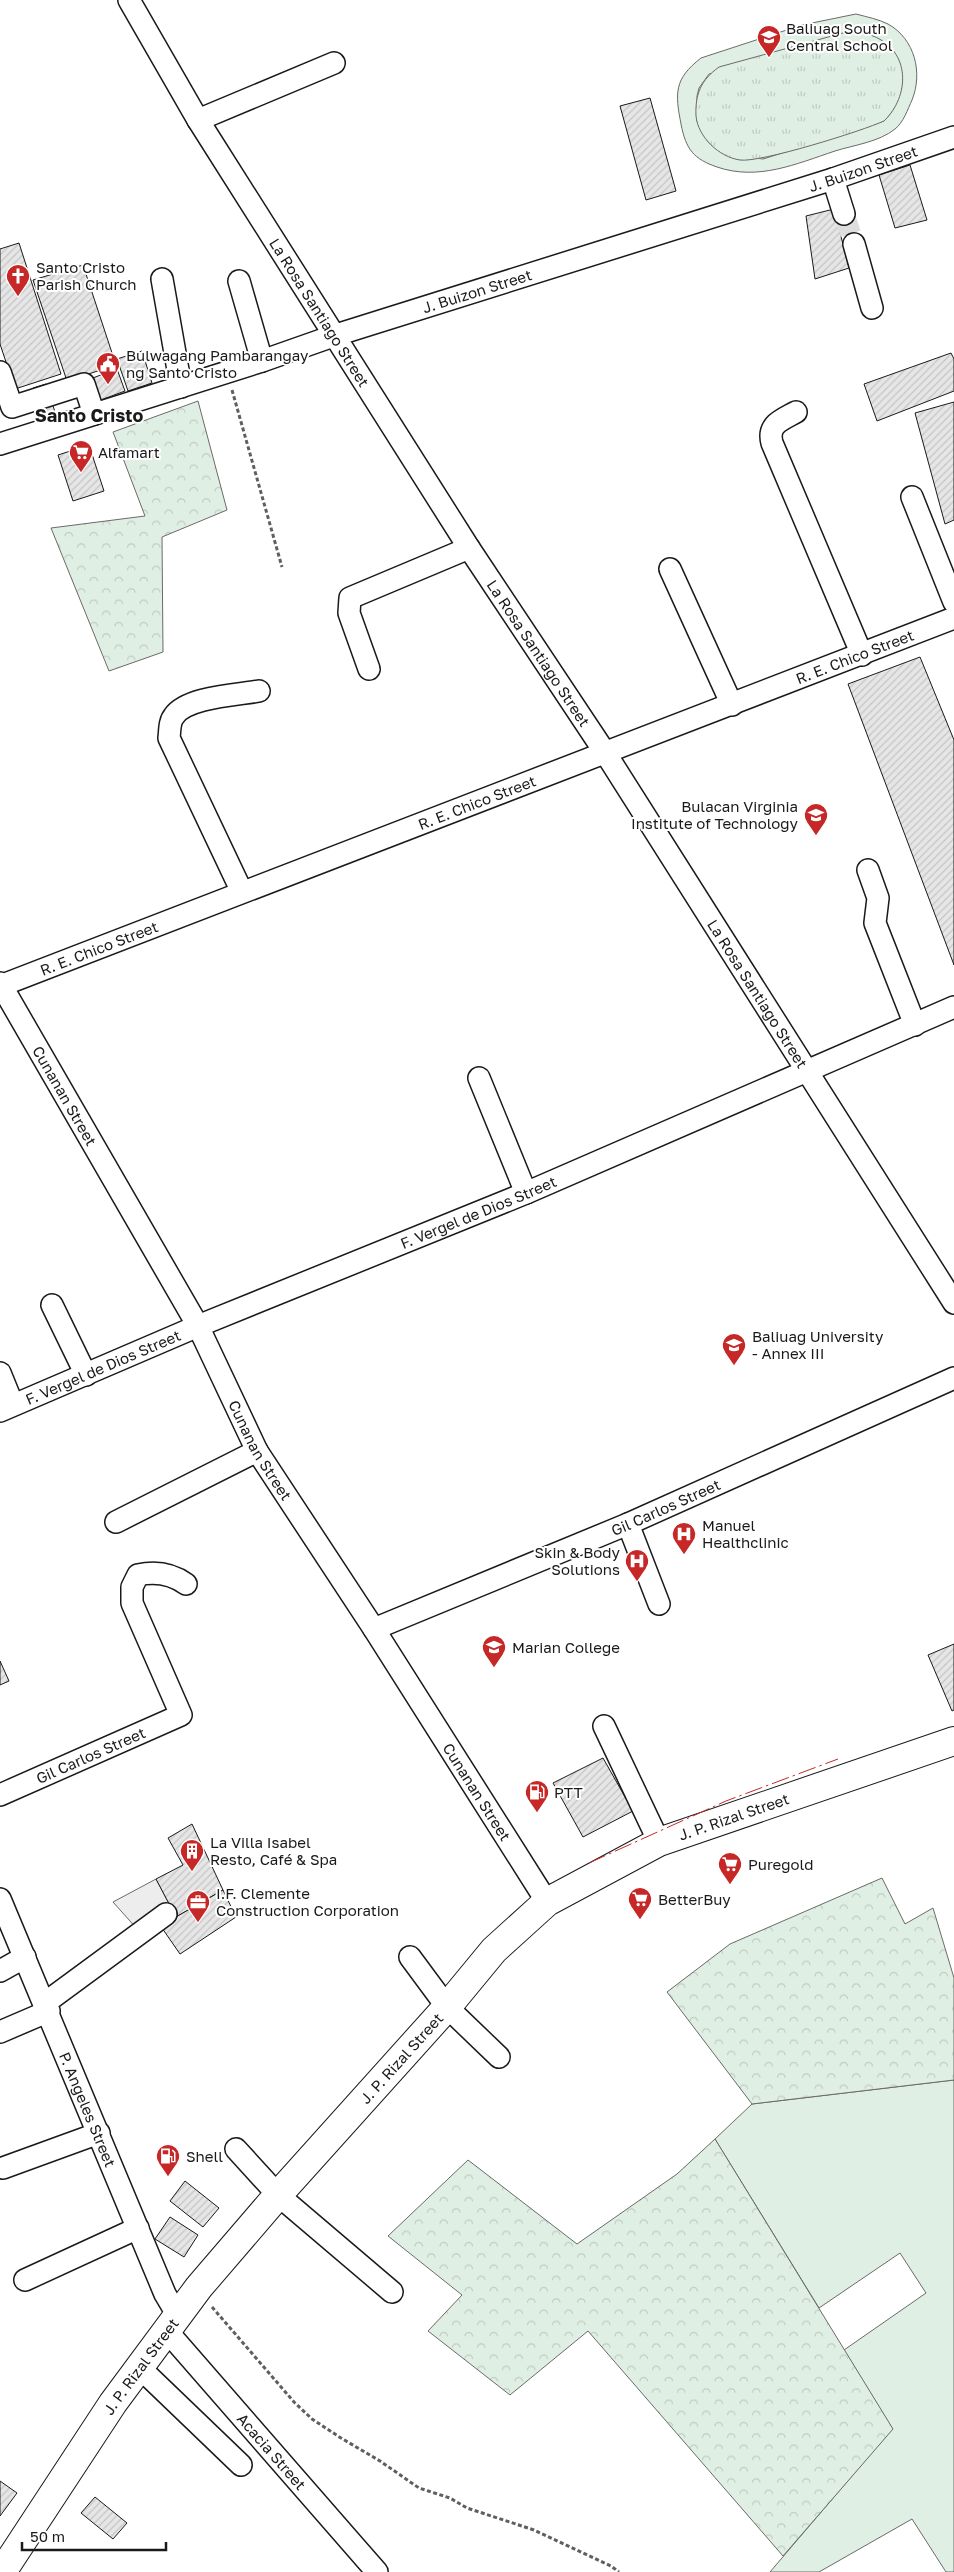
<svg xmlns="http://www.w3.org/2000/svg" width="954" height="2572" viewBox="0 0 954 2572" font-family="'Golos Text',sans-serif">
<defs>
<pattern id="forest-crowns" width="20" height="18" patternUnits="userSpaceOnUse" patternTransform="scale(1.25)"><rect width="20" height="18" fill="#e0efe3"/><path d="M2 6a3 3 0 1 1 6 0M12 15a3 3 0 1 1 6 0" fill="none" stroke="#c0ccc2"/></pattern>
<pattern id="park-tufts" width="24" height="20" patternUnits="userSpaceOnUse" patternTransform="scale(1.25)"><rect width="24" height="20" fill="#e0efe3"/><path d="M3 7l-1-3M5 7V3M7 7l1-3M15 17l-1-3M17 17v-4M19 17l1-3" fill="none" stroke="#c0ccc2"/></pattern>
<pattern id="building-hatch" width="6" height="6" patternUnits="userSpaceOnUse" patternTransform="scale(1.25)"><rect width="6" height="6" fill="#e6e6e6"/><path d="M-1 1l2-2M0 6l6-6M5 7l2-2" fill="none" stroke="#c5c5c5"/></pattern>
</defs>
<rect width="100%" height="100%" fill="#fff"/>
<!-- grass -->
<g fill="#e0efe3" stroke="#6a6a6a" fill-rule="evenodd">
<path d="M 856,14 C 867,17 878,19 888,24 C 915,39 923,73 912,100 C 908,109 903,123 895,129 C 879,142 854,145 835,151 C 796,164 758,181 717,167 C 694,159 686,150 681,124 C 675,93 674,79 701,58 L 802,25 ZM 879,39 C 898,55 904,64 899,90 C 896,103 894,111 884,121 L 763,159 L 724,154 L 708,142 L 697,121 L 697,96 L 699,88 L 709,74 Z"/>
<path d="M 954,2080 L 954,2572 L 946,2572 L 912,2519 L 819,2572 L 770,2572 L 892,2429 L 844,2350 L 926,2293 L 900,2253 L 819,2308 L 715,2139 L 752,2104 Z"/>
</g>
<!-- forest -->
<g fill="url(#forest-crowns)" stroke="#6a6a6a">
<path d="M 198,401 L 227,510 L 162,537 L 163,652 L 109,671 L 51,528 L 145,516 L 113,432 Z"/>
<path d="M 882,1878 L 905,1924 L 933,1908 L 954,1978 L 954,2080 L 752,2104 L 667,1992 L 730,1944 Z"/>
<path d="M 715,2139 L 893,2429 L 783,2556 L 588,2331 L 510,2395 L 428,2331 L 462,2295 L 388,2236 L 468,2160 L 577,2244 L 677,2174 Z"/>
</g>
<!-- park -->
<path fill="url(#park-tufts)" stroke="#6a6a6a" d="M 850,31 C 857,32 866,33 873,36 C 911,51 910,96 884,121 C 862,131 760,163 740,160 C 719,157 698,137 696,116 C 695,94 701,80 719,67 Z"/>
<!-- parking -->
<path fill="#ededed" stroke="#6a6a6a" d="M 156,1879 L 176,1917 L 147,1940 L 113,1902 Z"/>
<!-- building -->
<g fill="url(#building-hatch)" stroke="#1a1a1a">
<path d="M 650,98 L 676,191 L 646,200 L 620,106 Z"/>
<path d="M 910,165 L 927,220 L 895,228 L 879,175 Z"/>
<path d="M 834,209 L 849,268 L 815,279 L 806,216 Z"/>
<path d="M 19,243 L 61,374 L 15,389 L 0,344 L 0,249 Z"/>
<path d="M 83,265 L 116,365 L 67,381 L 33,280 Z"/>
<path d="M 142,351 L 152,383 L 128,391 L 117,359 Z"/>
<path d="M 951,353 L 954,359 L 954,391 L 877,421 L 864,384 Z"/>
<path d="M 117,369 L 125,391 L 98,401 L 90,379 Z"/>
<path d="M 46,384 L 55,412 L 41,416 L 33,388 Z"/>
<path d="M 954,402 L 954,520 L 945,524 L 915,413 Z"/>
<path d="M 89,445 L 104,491 L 73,501 L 58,455 Z"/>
<path d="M 920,657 L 954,740 L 954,965 L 848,684 Z"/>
<path d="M 954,1644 L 954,1710 L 952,1711 L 928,1655 Z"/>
<path d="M 0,1661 L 9,1681 L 0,1685 Z"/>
<path d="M 603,1758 L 633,1811 L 583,1837 L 553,1783 Z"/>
<path d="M 192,1824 L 223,1890 L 176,1917 L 156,1879 L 183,1865 L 168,1838 Z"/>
<path d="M 223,1890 L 236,1917 L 180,1954 L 162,1928 L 176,1917 Z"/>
<path d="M 185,2181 L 219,2208 L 203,2227 L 170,2201 Z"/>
<path d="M 170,2217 L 198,2235 L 184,2257 L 155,2239 Z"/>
<path d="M 0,2481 L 17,2493 L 0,2516 Z"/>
<path d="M 95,2497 L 127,2523 L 113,2539 L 81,2513 Z"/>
</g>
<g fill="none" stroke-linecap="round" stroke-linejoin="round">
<!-- minor-tunnel -->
<path stroke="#ddd" stroke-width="21" stroke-dasharray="21 11" stroke-linecap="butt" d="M 844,214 L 854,244"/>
<!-- minor casing -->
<g stroke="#1a1a1a" stroke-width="24">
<g id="minor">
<path id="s1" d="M 129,0 L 198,120 L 469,548 L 606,754 L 954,1303"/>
<path d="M 198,120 L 334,63"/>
<path d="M 833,179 L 844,214"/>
<path d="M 854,244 L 872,308"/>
<path d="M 162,279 L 181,387"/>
<path d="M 239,281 L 262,361"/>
<path d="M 0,372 L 12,407 L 84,384 L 94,414"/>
<path d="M 796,412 C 782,420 767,424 772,443 L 862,655"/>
<path id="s2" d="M 0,444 L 262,361 L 336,335 L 833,179 L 954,137"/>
<path d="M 912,497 L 954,602"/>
<path d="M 670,569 L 732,705"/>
<path d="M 369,669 L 349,613 L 350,598 L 469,548"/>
<path d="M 868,870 L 878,898 L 875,923 L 915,1025"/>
<path d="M 242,892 L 169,738 C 170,731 169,722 174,716 C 187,697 237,695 259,691"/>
<path id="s3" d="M 0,983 L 198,1326 L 257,1451 L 374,1629 L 547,1902"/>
<path id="s4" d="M 0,986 L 954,618"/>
<path d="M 479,1078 L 526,1193"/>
<path d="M 52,1305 L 86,1375"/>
<path d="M 0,1373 L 13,1405"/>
<path id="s5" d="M 0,1411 L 198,1326 L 526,1193 L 954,1007"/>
<path d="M 116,1522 L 257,1451"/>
<path d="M 628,1524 L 659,1604"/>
<path id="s6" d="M 374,1629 L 628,1524 L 954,1378"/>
<path d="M 604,1726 L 659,1842"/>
<path id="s7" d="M 0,1795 L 181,1715 L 132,1603 L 132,1587 L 138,1575 C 156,1571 172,1574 186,1584"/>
<path id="s8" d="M 0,1899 L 165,2294 L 178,2316"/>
<path d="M 410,1957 L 447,2007 L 499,2057"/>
<path d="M 0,1971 L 25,1957"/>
<path d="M 45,2003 L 166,1914"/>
<path d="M 0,2032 L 49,2011"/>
<path d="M 236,2149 L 278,2195 L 392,2292"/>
<path d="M 3,2168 L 99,2133"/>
<path d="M 25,2280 L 138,2228"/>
<path id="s9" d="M 166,2330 L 377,2572"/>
<path d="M 139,2367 L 241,2465"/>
</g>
</g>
<!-- major casing -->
<g stroke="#1a1a1a" stroke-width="30">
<g id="major">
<path id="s10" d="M 2,2572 L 113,2403 L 199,2287 L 278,2195 L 447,2007 L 494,1950 L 547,1902 L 659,1842 L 954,1741"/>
</g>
</g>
<!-- path -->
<g stroke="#5f5f5f" stroke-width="3" stroke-dasharray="4 2.5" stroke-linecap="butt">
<path d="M 232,390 L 282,567"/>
<path d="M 212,2307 L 294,2402 L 312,2419 L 341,2438 L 380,2461 L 419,2488 L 450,2498 L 467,2508 L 534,2530 L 611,2566 L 619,2572"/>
</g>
<!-- minor -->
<use href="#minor" stroke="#fff" stroke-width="21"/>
<!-- major -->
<use href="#major" stroke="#fff" stroke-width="28"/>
<!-- power -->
<path stroke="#c62828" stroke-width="1" stroke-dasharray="18 4 2.5 4" stroke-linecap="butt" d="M 589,1863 L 726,1801 L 838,1759"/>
</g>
<!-- icons -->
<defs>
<g id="school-pin" transform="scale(1.25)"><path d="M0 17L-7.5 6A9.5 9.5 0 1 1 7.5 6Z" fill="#c62828" stroke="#fff"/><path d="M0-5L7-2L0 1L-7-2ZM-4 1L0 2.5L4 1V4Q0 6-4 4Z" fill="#fff"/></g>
<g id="church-pin" transform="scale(1.25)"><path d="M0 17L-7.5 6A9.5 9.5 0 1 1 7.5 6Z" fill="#c62828" stroke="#fff"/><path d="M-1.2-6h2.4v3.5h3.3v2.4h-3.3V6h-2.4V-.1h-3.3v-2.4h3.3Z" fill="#fff"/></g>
<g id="civic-pin" transform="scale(1.25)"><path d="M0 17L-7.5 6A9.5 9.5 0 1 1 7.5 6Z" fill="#c62828" stroke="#fff"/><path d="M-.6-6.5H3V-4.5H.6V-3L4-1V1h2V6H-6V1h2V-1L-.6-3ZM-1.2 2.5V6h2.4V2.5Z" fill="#fff"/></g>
<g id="supermarket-pin" transform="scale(1.25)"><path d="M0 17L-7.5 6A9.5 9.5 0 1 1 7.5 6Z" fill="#c62828" stroke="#fff"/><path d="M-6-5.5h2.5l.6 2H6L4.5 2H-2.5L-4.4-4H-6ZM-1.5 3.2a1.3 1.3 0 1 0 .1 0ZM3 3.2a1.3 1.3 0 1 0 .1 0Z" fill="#fff"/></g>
<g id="university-pin" transform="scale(1.25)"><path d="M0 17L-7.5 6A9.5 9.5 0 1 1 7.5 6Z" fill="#c62828" stroke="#fff"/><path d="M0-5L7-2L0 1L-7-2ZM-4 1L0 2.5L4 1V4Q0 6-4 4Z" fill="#fff"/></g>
<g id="hospital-pin" transform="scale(1.25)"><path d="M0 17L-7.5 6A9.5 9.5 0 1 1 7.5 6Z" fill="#c62828" stroke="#fff"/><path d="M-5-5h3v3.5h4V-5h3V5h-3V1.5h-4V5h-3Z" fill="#fff"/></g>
<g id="fuel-pin" transform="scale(1.25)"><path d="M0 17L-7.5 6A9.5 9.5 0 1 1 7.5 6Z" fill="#c62828" stroke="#fff"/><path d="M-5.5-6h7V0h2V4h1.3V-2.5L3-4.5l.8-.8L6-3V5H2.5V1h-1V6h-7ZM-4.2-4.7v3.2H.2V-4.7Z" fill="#fff"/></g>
<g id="building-pin" transform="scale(1.25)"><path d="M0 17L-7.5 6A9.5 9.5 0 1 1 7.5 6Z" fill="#c62828" stroke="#fff"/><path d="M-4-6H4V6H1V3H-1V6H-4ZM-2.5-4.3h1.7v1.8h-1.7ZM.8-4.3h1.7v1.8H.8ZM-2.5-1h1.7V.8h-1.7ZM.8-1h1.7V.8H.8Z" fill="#fff"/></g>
<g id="office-pin" transform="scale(1.25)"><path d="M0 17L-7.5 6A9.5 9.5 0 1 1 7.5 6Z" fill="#c62828" stroke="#fff"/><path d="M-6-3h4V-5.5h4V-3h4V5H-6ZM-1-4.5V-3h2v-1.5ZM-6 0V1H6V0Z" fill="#fff"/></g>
</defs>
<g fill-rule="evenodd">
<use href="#school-pin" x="769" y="37"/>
<use href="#church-pin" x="18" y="276"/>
<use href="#civic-pin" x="108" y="364"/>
<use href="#supermarket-pin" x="81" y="452"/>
<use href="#school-pin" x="816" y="815"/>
<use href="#university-pin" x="734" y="1345"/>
<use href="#hospital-pin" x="684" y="1534"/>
<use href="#hospital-pin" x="637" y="1561"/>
<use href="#university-pin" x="494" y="1647"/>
<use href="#fuel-pin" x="537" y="1792"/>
<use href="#building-pin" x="192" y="1851"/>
<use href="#supermarket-pin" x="730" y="1864"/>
<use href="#supermarket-pin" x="640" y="1899"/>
<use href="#office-pin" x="198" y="1902"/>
<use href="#fuel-pin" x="168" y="2156"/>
</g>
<g text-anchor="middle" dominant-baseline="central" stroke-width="4" stroke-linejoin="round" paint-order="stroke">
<!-- poi labels -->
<g font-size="15" fill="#1a1a1a" stroke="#fff" text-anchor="start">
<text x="786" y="28">Baliuag South<tspan x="786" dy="17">Central School</tspan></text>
<text x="36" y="267">Santo Cristo<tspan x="36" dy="17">Parish Church</tspan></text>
<text x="126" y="355">Bulwagang Pambarangay<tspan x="126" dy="17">ng Santo Cristo</tspan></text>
<text x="98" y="452">Alfamart</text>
<text x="798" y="806" text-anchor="end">Bulacan Virginia<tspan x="798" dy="17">Institute of Technology</tspan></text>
<text x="752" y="1336">Baliuag University<tspan x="752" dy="17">- Annex III</tspan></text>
<text x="702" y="1525">Manuel<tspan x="702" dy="17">Healthclinic</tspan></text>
<text x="620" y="1552" text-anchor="end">Skin &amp; Body<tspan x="620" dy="17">Solutions</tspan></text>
<text x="512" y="1647">Marian College</text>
<text x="554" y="1792">PTT</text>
<text x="210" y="1842">La Villa Isabel<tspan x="210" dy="17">Resto, Café &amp; Spa</tspan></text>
<text x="748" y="1864">Puregold</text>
<text x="216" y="1893">I.F. Clemente<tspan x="216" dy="17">Construction Corporation</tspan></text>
<text x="658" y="1899">BetterBuy</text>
<text x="186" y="2156">Shell</text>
</g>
<!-- street labels -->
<g font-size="15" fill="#1a1a1a" stroke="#fff">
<text stroke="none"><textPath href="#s2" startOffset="906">J. Buizon Street</textPath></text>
<text stroke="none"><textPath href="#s2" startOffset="501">J. Buizon Street</textPath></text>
<text stroke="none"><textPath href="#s1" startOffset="366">La Rosa Santiago Street</textPath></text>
<text stroke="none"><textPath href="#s1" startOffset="771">La Rosa Santiago Street</textPath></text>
<text stroke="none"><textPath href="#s4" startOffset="916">R. E. Chico Street</textPath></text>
<text stroke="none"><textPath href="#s4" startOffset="511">R. E. Chico Street</textPath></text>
<text stroke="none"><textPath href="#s4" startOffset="106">R. E. Chico Street</textPath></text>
<text stroke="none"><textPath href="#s1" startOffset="1176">La Rosa Santiago Street</textPath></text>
<text stroke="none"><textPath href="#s3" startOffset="130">Cunanan Street</textPath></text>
<text stroke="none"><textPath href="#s5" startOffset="518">F. Vergel de Dios Street</textPath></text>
<text stroke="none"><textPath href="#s5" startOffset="112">F. Vergel de Dios Street</textPath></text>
<text stroke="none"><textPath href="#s3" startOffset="535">Cunanan Street</textPath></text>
<text stroke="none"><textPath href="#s6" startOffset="316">Gil Carlos Street</textPath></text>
<text stroke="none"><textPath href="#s7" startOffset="99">Gil Carlos Street</textPath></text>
<text stroke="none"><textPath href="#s3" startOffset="940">Cunanan Street</textPath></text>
<text stroke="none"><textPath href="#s10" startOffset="1072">J. P. Rizal Street</textPath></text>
<text stroke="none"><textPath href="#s10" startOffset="652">J. P. Rizal Street</textPath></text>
<text stroke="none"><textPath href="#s8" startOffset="228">P. Angeles Street</textPath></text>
<text stroke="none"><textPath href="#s10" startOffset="248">J. P. Rizal Street</textPath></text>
<text stroke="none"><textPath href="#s9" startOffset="161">Acacia Street</textPath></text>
</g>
<!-- quarter labels -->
<g font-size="18" font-weight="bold" fill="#1a1a1a" stroke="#fff">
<text x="89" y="415">Santo Cristo</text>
</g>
</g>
<!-- scale -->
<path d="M22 2542v8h144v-8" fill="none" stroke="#1a1a1a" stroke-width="2.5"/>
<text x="30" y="2542" font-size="15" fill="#1a1a1a" stroke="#ffffff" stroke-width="4" paint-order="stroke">50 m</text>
</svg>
